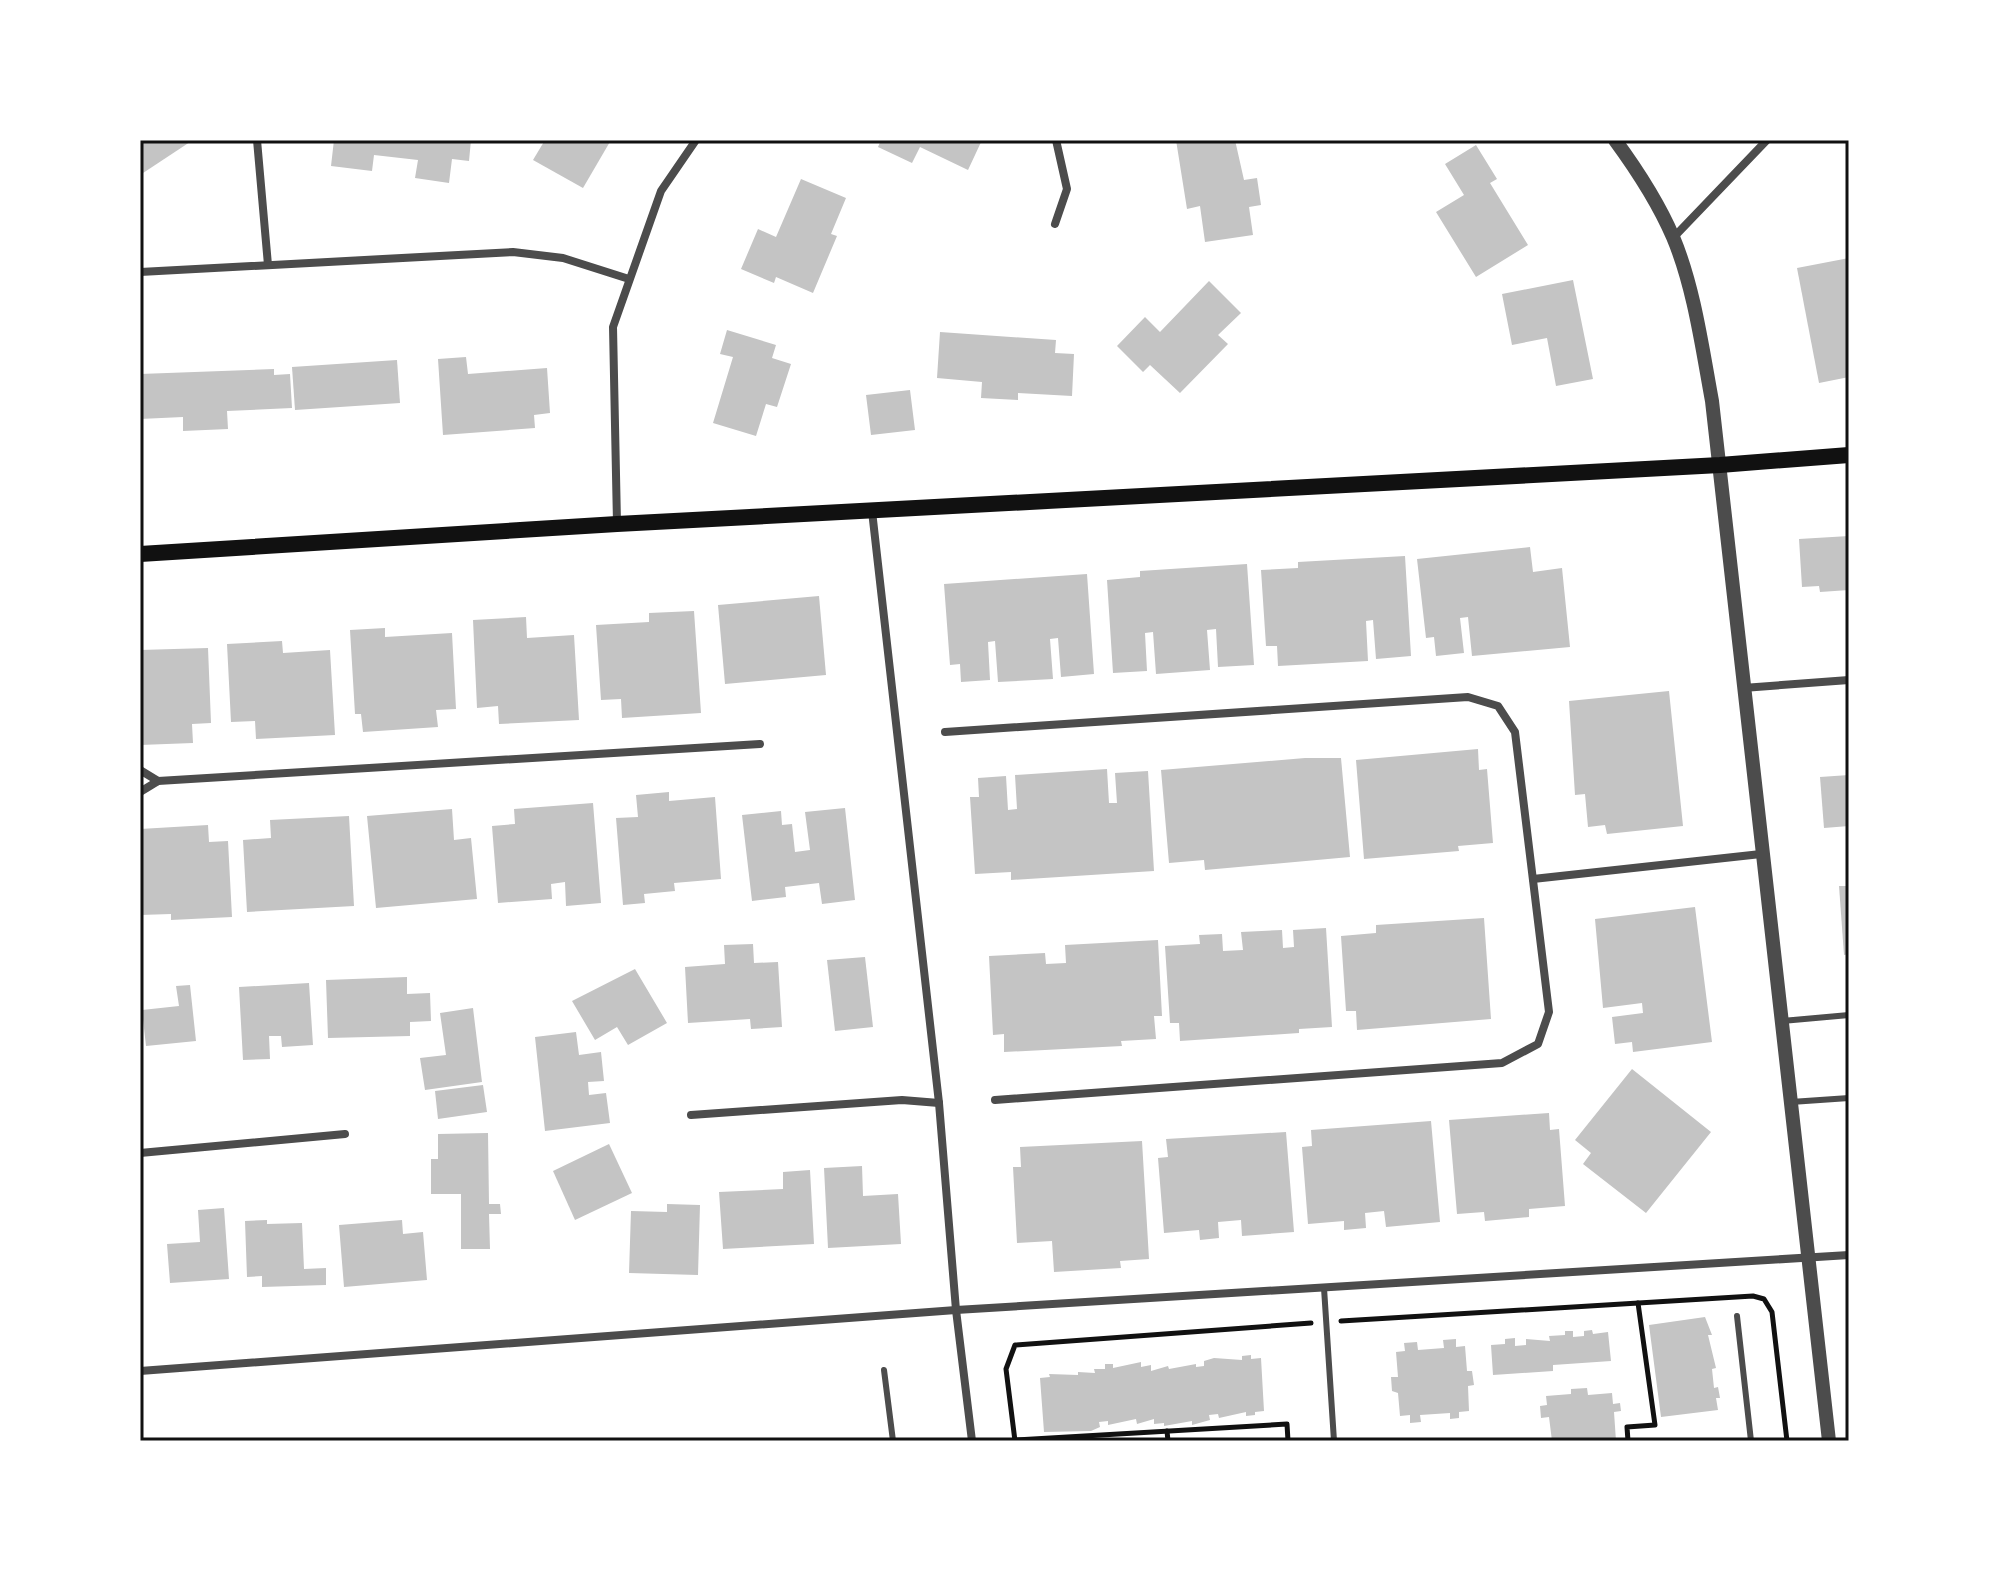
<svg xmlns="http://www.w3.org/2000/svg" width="1989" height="1581" viewBox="0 0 1989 1581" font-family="'IBM Plex Sans',sans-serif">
<rect width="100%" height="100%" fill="#fff"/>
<!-- building -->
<g fill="#c4c4c4">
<path d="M 140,140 L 193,140 L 140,175 Z"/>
<path d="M 334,140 L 471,140 L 469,161 L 452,159 L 449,183 L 415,178 L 418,160 L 374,155 L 372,171 L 331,166 Z"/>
<path d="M 545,140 L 611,140 L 583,188 L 533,160 Z"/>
<path d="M 881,140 L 982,140 L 968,170 L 920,147 L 912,163 L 878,147 Z"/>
<path d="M 1176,140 L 1235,140 L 1244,180 L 1257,178 L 1261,205 L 1249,207 L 1253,235 L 1205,242 L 1200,206 L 1187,209 Z"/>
<path d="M 1476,145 L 1497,179 L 1490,183 L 1528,245 L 1476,277 L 1436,212 L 1464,195 L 1445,164 Z"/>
<path d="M 801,179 L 846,198 L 831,234 L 837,236 L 813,293 L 776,277 L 774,283 L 741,269 L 758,229 L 776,237 Z"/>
<path d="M 1849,258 L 1849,377 L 1819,383 L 1797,268 Z"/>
<path d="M 1573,280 L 1593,379 L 1556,386 L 1547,338 L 1512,345 L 1502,294 Z"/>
<path d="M 1209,281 L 1241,313 L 1218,335 L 1228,344 L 1180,393 L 1150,365 L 1143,372 L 1117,346 L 1145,317 L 1160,332 Z"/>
<path d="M 727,330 L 776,345 L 772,358 L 791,364 L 777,407 L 766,404 L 756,436 L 713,423 L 733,357 L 720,354 Z"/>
<path d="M 940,332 L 1056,340 L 1055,353 L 1074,354 L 1072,396 L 1018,393 L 1018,400 L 981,398 L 982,382 L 937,378 Z"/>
<path d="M 466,357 L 468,374 L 547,368 L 550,413 L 534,415 L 535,428 L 443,435 L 438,359 Z"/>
<path d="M 397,360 L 400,403 L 295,410 L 292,367 Z"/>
<path d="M 274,369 L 274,375 L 290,374 L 292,408 L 227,411 L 228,429 L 183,431 L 183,417 L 140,419 L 140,374 Z"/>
<path d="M 910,390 L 915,430 L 871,435 L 866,395 Z"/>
<path d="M 1849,536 L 1849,590 L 1820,592 L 1819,586 L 1802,587 L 1799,539 Z"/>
<path d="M 1530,547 L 1533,572 L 1562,568 L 1570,647 L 1472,656 L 1468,617 L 1460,618 L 1464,653 L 1436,656 L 1434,637 L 1426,638 L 1417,559 Z"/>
<path d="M 1405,556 L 1411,656 L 1376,659 L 1373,620 L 1366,621 L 1368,661 L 1278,666 L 1277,646 L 1266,646 L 1261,570 L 1298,568 L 1298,562 Z"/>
<path d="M 1247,564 L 1254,665 L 1218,667 L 1216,629 L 1207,630 L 1210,670 L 1156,674 L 1153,632 L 1145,633 L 1147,671 L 1113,673 L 1107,580 L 1140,577 L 1140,571 Z"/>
<path d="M 1087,574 L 1094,674 L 1061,677 L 1058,638 L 1050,639 L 1053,679 L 998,682 L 995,641 L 988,642 L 990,680 L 961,682 L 960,664 L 950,665 L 944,584 Z"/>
<path d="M 819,596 L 826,675 L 725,684 L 718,605 Z"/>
<path d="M 694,611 L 701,713 L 622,718 L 621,699 L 601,700 L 596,625 L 649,622 L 649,613 Z"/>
<path d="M 526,617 L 527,638 L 574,635 L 579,720 L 499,724 L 498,706 L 477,708 L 473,620 Z"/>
<path d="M 385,628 L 385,637 L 452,633 L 456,709 L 436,710 L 438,727 L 363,732 L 361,714 L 355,714 L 350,630 Z"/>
<path d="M 282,641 L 283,653 L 330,650 L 335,735 L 256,739 L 255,721 L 231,722 L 227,644 Z"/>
<path d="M 208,648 L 211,723 L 192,724 L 193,743 L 140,745 L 140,650 Z"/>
<path d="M 1669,691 L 1683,826 L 1607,834 L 1605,825 L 1588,827 L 1585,794 L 1575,795 L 1569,701 Z"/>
<path d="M 1478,749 L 1479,770 L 1487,769 L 1493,843 L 1458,846 L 1459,851 L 1364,859 L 1356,760 Z"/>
<path d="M 1305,758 L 1341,758 L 1350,857 L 1205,870 L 1204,860 L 1169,863 L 1161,770 Z"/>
<path d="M 1107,769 L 1109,803 L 1117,803 L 1115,773 L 1148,771 L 1154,871 L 1011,880 L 1011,872 L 975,874 L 970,797 L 979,797 L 978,778 L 1006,776 L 1008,810 L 1017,809 L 1015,775 Z"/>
<path d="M 1849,775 L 1849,826 L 1824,828 L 1820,777 Z"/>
<path d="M 669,792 L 669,801 L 715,797 L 721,879 L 674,883 L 675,891 L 644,894 L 645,903 L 623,905 L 616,818 L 638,817 L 636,795 Z"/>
<path d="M 593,803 L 601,903 L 566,906 L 565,882 L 551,884 L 552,899 L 498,903 L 492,826 L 515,824 L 514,809 Z"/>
<path d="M 845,808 L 855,900 L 822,904 L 819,883 L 785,887 L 786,897 L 752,901 L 742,815 L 781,811 L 782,825 L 792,824 L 795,852 L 810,850 L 805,812 Z"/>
<path d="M 452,809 L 454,840 L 471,838 L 477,899 L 376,908 L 367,816 Z"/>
<path d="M 349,816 L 354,906 L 247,912 L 243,840 L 271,838 L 270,820 Z"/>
<path d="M 208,825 L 209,842 L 228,841 L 232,917 L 171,920 L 171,914 L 140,915 L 140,829 Z"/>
<path d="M 1839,886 L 1849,886 L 1849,954 L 1844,955 Z"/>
<path d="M 1695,907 L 1712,1042 L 1633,1052 L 1632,1042 L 1615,1044 L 1612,1017 L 1643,1013 L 1642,1003 L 1603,1008 L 1595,919 Z"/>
<path d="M 1484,918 L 1491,1019 L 1357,1030 L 1356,1011 L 1346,1011 L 1341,936 L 1376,933 L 1376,925 Z"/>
<path d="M 1326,928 L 1332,1027 L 1299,1029 L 1299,1033 L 1180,1041 L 1179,1023 L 1170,1023 L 1165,946 L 1200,944 L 1199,935 L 1222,934 L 1223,951 L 1243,950 L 1241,932 L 1282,930 L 1283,948 L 1294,947 L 1293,930 Z"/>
<path d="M 1158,940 L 1162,1016 L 1154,1016 L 1156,1039 L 1121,1041 L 1122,1046 L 1004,1052 L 1004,1034 L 993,1035 L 989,956 L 1045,953 L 1046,964 L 1066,963 L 1065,945 Z"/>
<path d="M 753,944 L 754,963 L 778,962 L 782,1027 L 751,1029 L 750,1019 L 688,1023 L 685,967 L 725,964 L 724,945 Z"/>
<path d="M 865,957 L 873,1027 L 835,1031 L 827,960 Z"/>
<path d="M 635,969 L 667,1023 L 628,1045 L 617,1027 L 595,1040 L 572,1001 Z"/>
<path d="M 407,977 L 407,994 L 430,993 L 431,1021 L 410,1022 L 410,1036 L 328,1038 L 326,980 Z"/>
<path d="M 309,983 L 313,1045 L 282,1047 L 281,1036 L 269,1036 L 270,1059 L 243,1060 L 239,987 Z"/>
<path d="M 190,985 L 196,1041 L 146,1046 L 142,1010 L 179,1006 L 176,986 Z"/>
<path d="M 473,1008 L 482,1082 L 425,1090 L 420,1058 L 446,1055 L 440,1013 Z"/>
<path d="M 576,1032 L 579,1055 L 601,1052 L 604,1081 L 588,1082 L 589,1095 L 606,1093 L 610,1123 L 545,1131 L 535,1037 Z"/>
<path d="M 1632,1069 L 1711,1132 L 1646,1213 L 1583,1164 L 1591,1153 L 1575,1140 Z"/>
<path d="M 483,1085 L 487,1112 L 438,1119 L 435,1091 Z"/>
<path d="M 1549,1113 L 1550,1130 L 1559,1129 L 1565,1206 L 1529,1209 L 1529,1217 L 1485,1221 L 1484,1212 L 1457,1214 L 1449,1120 Z"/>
<path d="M 1431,1121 L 1440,1222 L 1386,1227 L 1384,1211 L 1365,1213 L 1366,1228 L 1344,1230 L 1344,1221 L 1308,1224 L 1302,1147 L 1312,1146 L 1311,1130 Z"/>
<path d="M 1286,1132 L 1294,1232 L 1242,1236 L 1241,1220 L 1218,1222 L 1219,1238 L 1200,1240 L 1199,1230 L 1164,1233 L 1158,1158 L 1168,1157 L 1166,1139 Z"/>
<path d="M 488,1133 L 489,1204 L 500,1204 L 501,1214 L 489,1214 L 490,1249 L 461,1249 L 461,1194 L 431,1194 L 431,1159 L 438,1159 L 438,1134 Z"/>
<path d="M 1142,1141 L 1149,1259 L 1120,1261 L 1121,1268 L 1054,1272 L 1052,1241 L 1017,1243 L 1013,1167 L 1021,1167 L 1020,1147 Z"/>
<path d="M 609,1144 L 632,1193 L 575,1220 L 553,1171 Z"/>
<path d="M 862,1166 L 863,1196 L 898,1194 L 901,1244 L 828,1248 L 824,1168 Z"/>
<path d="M 810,1170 L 814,1244 L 723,1249 L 719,1192 L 783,1189 L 783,1172 Z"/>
<path d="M 667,1204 L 700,1205 L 698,1275 L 629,1273 L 631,1211 L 667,1212 Z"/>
<path d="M 224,1208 L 229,1279 L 170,1283 L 167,1244 L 200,1242 L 198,1210 Z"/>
<path d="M 267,1220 L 267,1224 L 302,1223 L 304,1269 L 326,1268 L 326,1285 L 262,1287 L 262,1276 L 247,1277 L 245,1221 Z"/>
<path d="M 402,1220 L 403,1234 L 423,1232 L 427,1280 L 344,1287 L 339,1225 Z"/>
<path d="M 1705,1317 L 1712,1335 L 1708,1335 L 1716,1368 L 1712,1369 L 1714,1388 L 1718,1387 L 1720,1398 L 1716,1398 L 1718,1410 L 1661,1417 L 1649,1325 Z"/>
<path d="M 1592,1330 L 1593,1334 L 1608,1332 L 1611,1361 L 1553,1365 L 1553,1371 L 1493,1375 L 1491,1345 L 1505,1344 L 1505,1339 L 1515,1338 L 1515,1346 L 1526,1345 L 1526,1339 L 1550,1341 L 1549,1336 L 1565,1335 L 1565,1331 L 1573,1331 L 1573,1337 L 1584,1336 L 1584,1331 Z"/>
<path d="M 1456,1339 L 1456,1347 L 1465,1346 L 1467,1371 L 1472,1371 L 1474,1385 L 1468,1386 L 1469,1411 L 1459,1412 L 1459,1418 L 1450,1419 L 1450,1413 L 1420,1415 L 1421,1422 L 1410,1423 L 1410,1415 L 1400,1416 L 1398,1393 L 1392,1391 L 1391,1377 L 1398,1377 L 1396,1352 L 1405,1351 L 1404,1343 L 1417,1342 L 1418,1350 L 1444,1348 L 1443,1340 Z"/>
<path d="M 1251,1355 L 1251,1359 L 1261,1358 L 1264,1411 L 1255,1412 L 1255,1415 L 1246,1416 L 1246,1412 L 1219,1418 L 1218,1414 L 1209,1415 L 1210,1420 L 1192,1425 L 1192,1421 L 1164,1426 L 1164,1423 L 1154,1424 L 1154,1419 L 1137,1424 L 1136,1419 L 1108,1425 L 1108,1421 L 1099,1422 L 1100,1427 L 1091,1431 L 1044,1432 L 1040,1378 L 1050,1377 L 1049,1374 L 1078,1375 L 1078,1372 L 1095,1373 L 1094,1369 L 1105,1369 L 1105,1364 L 1113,1364 L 1113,1368 L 1141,1362 L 1141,1367 L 1151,1365 L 1151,1371 L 1168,1366 L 1169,1369 L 1196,1364 L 1196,1367 L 1204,1366 L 1204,1361 L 1214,1358 L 1242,1360 L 1242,1356 Z"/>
<path d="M 1587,1388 L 1588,1395 L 1612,1393 L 1613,1404 L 1620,1403 L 1621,1411 L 1614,1412 L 1616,1441 L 1552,1441 L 1549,1417 L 1541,1418 L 1540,1406 L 1547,1405 L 1546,1396 L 1571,1394 L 1571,1389 Z"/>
</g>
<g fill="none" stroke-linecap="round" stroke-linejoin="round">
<!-- path -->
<g stroke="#111" stroke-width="5">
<path d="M 1341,1321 L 1753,1296 L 1764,1299 L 1772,1312 L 1787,1441"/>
<path d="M 1167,1431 L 1168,1441"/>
<path d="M 1015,1440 L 1287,1424 L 1288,1441"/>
<path d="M 1015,1441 L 1006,1369 L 1015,1345 L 1311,1323"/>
<path d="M 1451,1441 L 1464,1441"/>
<path d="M 1628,1441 L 1627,1427 L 1655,1425 L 1638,1303"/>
</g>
<!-- service -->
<g stroke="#4c4c4c" stroke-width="6">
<path d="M 1782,1021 L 1849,1015"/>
<path d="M 1791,1102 L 1849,1098"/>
<path d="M 1324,1288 L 1334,1441"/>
<path d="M 1737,1316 L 1751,1441"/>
<path d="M 884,1370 L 893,1441"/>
</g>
<!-- minor -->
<g stroke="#4c4c4c" stroke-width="8">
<path d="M 257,140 L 268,265"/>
<path d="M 1055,224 L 1067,189 L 1056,140"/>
<path d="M 1673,238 L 1767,140"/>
<path d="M 140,272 L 513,252 L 563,258 L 629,279"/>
<path d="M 872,511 L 939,1103 L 956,1310 L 972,1441"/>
<path d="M 617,523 L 613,327 L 661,191 L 696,140"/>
<path d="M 1743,688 L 1849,680"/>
<path d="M 945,732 L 1468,697 L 1498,706 L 1515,732 L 1549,1012 L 1538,1044 L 1502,1063 L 995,1100"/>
<path d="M 140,770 L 158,781"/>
<path d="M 140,792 L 158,781 L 760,744"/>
<path d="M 1533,879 L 1761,854"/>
<path d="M 691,1115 L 902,1100 L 939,1103"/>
<path d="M 140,1153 L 345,1134"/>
<path d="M 140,1371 L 956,1310 L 1849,1255"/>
</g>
<!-- tertiary -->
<path stroke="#4c4c4c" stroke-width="14" d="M 1615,140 C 1637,170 1658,202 1673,237 C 1694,287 1702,347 1712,401 L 1829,1441"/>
<!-- secondary -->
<path stroke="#111" stroke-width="16" d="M 140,554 L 617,524 L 1720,465 L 1849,455"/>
</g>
<!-- border -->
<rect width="1989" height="1581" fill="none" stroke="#ffffff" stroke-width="284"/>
<rect x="142" y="142" width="1705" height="1297" fill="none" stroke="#111" stroke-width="3"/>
</svg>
